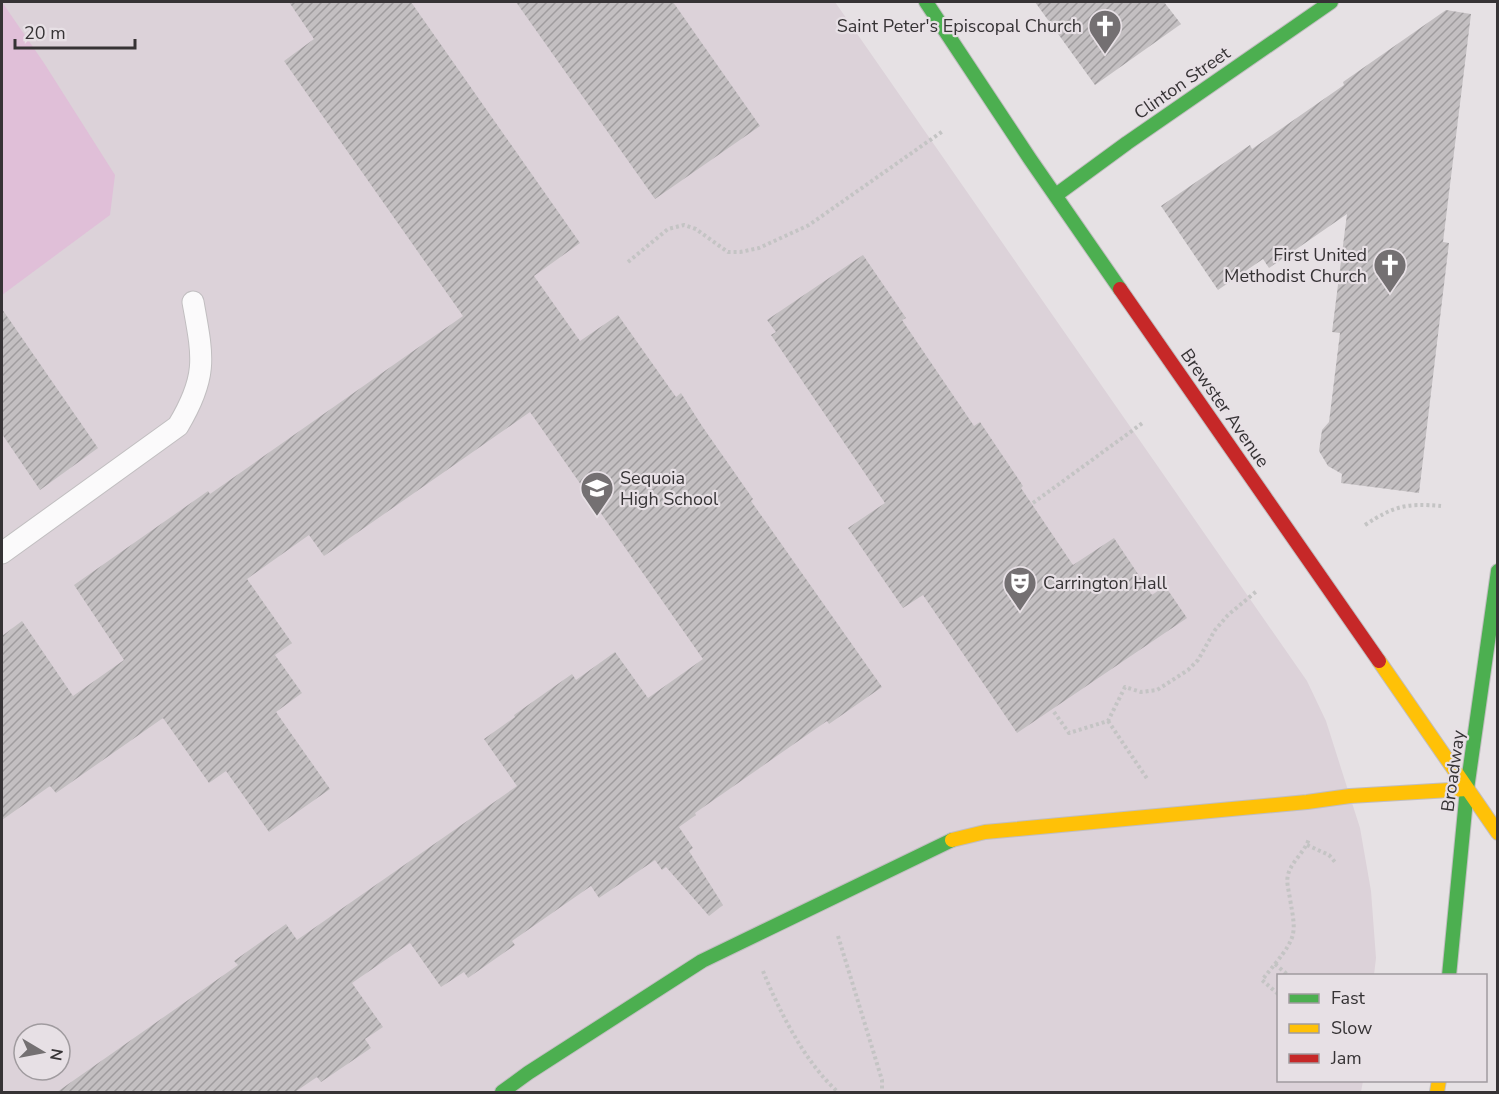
<svg xmlns="http://www.w3.org/2000/svg" width="1499" height="1094" viewBox="0 0 1499 1094" font-family="'Nunito Sans',sans-serif">
<defs>
<pattern id="building-hatch" width="6" height="6" patternUnits="userSpaceOnUse" patternTransform="scale(1.5)"><rect width="6" height="6" fill="#c3bfc1"/><path d="M-1 1l2-2M0 6l6-6M5 7l2-2" fill="none" stroke="#9f9c9e"/></pattern>
</defs>
<rect width="100%" height="100%" fill="#e6e1e4"/>
<!-- built -->
<path fill="#dcd2d9" fill-rule="evenodd" d="M 2,2 L 835,2 L 1307,681 L 1326,721 L 1360,828 L 1371,891 L 1376,958 L 1374,975 L 1278,976 L 1278,1080 L 1363,1081 L 1361,1092 L 2,1092 ZM 24,1034 L 60,1034 L 60,1070 L 24,1070 Z"/>
<!-- green -->
<path fill="#e0bfd8" d="M 2,2 L 44,63 L 115,175 L 110,215 L 2,295 Z"/>
<!-- building -->
<g fill="url(#building-hatch)">
<path d="M 289,2 L 411,2 L 580,243 L 534,276 L 580,341 L 618,315 L 676,397 L 681,393 L 702,426 L 753,499 L 751,501 L 882,687 L 829,724 L 827,721 L 695,813 L 696,815 L 679,827 L 693,848 L 689,851 L 723,905 L 709,916 L 666,867 L 662,870 L 655,860 L 599,898 L 591,886 L 512,941 L 515,945 L 468,978 L 464,972 L 441,987 L 410,943 L 352,983 L 383,1027 L 365,1039 L 371,1048 L 321,1082 L 317,1077 L 295,1092 L 57,1092 L 238,965 L 234,961 L 286,924 L 297,940 L 517,786 L 484,739 L 515,717 L 514,715 L 572,674 L 576,680 L 615,652 L 648,698 L 703,659 L 530,412 L 324,556 L 309,535 L 247,579 L 292,643 L 275,655 L 302,693 L 276,712 L 330,789 L 269,832 L 226,771 L 209,783 L 163,718 L 56,793 L 50,786 L 2,820 L 2,636 L 22,621 L 73,696 L 124,660 L 74,585 L 208,491 L 210,494 L 463,316 L 284,61 L 314,39 Z"/>
<path d="M 516,2 L 673,2 L 760,126 L 655,199 Z"/>
<path d="M 1035,2 L 1164,2 L 1181,24 L 1095,85 Z"/>
<path d="M 1446,10 L 1471,14 L 1443,242 L 1449,243 L 1419,493 L 1341,483 L 1342,474 L 1328,466 L 1319,451 L 1322,430 L 1329,422 L 1340,333 L 1332,332 L 1347,214 L 1269,268 L 1263,259 L 1218,290 L 1161,206 L 1250,145 L 1252,149 L 1344,85 L 1343,82 Z"/>
<path d="M 863,255 L 906,318 L 902,320 L 974,426 L 980,422 L 1023,486 L 1021,488 L 1073,565 L 1114,538 L 1152,595 L 1165,586 L 1187,618 L 1017,733 L 923,595 L 903,608 L 848,528 L 885,503 L 771,335 L 776,332 L 767,320 Z"/>
<path d="M 2,309 L 98,448 L 40,490 L 2,434 Z"/>
</g>
<g fill="none" stroke-linecap="round" stroke-linejoin="round">
<!-- lane casing -->
<g stroke="#c1bec0" stroke-width="23">
<path id="lane" d="M 2,553 L 178,426 C 208,376 203,357 193,302"/>
</g>
<!-- fast casing -->
<g stroke="#c1bec0" stroke-width="16">
<g id="fast">
<path d="M 926,2 L 1030,159 L 1120,289"/>
<path d="M 1056,195 L 1127,143 L 1331,2"/>
<path d="M 1449,976 L 1467,789 L 1498,571"/>
<path d="M 502,1092 L 528,1073 L 702,961 L 952,840"/>
</g>
</g>
<!-- slow casing -->
<g stroke="#c1bec0" stroke-width="16">
<g id="slow">
<path d="M 1379,661 L 1498,833"/>
<path d="M 952,840 L 985,832 L 1307,802 L 1350,796 L 1467,789"/>
<path d="M 1437,1092 L 1439,1080"/>
</g>
</g>
<!-- jam casing -->
<g stroke="#c1bec0" stroke-width="16">
<path id="jam" d="M 1120,289 L 1379,661"/>
</g>
<!-- path -->
<g stroke="#c4c4c4" stroke-width="4" stroke-dasharray="3 3" stroke-linecap="butt">
<path d="M 628,262 L 668,229 L 684,225 L 696,229 L 728,252 L 740,252 L 759,248 L 809,225 L 943,131"/>
<path d="M 1033,503 L 1144,422"/>
<path d="M 1365,525 C 1394,506 1406,503 1441,506"/>
<path d="M 1054,712 L 1069,733 L 1108,721 L 1125,687 L 1141,692 L 1157,690 L 1188,670 L 1198,660 L 1215,630 L 1228,615 L 1258,590"/>
<path d="M 1108,721 L 1148,780"/>
<path d="M 1307,845 L 1329,855 L 1335,862"/>
<path d="M 838,936 L 882,1080 L 882,1092"/>
<path d="M 1275,964 C 1297,936 1296,933 1290,899 C 1289,891 1286,883 1288,875 C 1291,862 1304,853 1309,839"/>
<path d="M 763,971 C 779,1011 806,1064 838,1092"/>
<path d="M 1278,994 L 1262,980 L 1275,964 L 1289,976"/>
</g>
<!-- lane -->
<use href="#lane" stroke="#fbfafb" stroke-width="21"/>
<!-- fast -->
<use href="#fast" stroke="#4caf50" stroke-width="14"/>
<!-- slow -->
<use href="#slow" stroke="#ffc107" stroke-width="14"/>
<!-- jam -->
<use href="#jam" stroke="#c62828" stroke-width="14"/>
</g>
<!-- icons -->
<defs>
<g id="church-pin" transform="scale(1.725)"><path d="M0 17L-7.5 6A9.5 9.5 0 1 1 7.5 6Z" fill="#747072" stroke="#e7e0e5"/><path d="M-1.2-6h2.4v3.5h3.3v2.4h-3.3V6h-2.4V-.1h-3.3v-2.4h3.3Z" fill="#fff"/></g>
<g id="school-pin" transform="scale(1.725)"><path d="M0 17L-7.5 6A9.5 9.5 0 1 1 7.5 6Z" fill="#747072" stroke="#e7e0e5"/><path d="M0-5L7-2L0 1L-7-2ZM-4 1L0 2.5L4 1V4Q0 6-4 4Z" fill="#fff"/></g>
<g id="theatre-pin" transform="scale(1.725)"><path d="M0 17L-7.5 6A9.5 9.5 0 1 1 7.5 6Z" fill="#747072" stroke="#e7e0e5"/><path d="M-5-5.5Q0-4 5-5.5V0Q5 5 0 6Q-5 5-5 0ZM-3.3-2.5H-1v1.5H-3.3ZM1-2.5H3.3v1.5H1ZM-2.8 1Q0 5.5 2.8 1Z" fill="#fff"/></g>
</defs>
<g fill-rule="evenodd">
<use href="#church-pin" x="1105" y="26"/>
<use href="#church-pin" x="1390" y="265"/>
<use href="#school-pin" x="597" y="488"/>
<use href="#theatre-pin" x="1020" y="583"/>
</g>
<g text-anchor="middle" dominant-baseline="central" stroke-width="4.5" stroke-linejoin="round" paint-order="stroke">
<!-- poi labels -->
<g font-size="18" fill="#363335" stroke="#e7e0e5" text-anchor="end">
<text x="1082" y="26">Saint Peter's Episcopal Church</text>
<text x="1367" y="255">First United<tspan x="1367" dy="21">Methodist Church</tspan></text>
<text x="620" y="478" text-anchor="start">Sequoia<tspan x="620" dy="21">High School</tspan></text>
<text x="1043" y="583" text-anchor="start">Carrington Hall</text>
</g>
<!-- street labels -->
<g font-size="18" fill="#363335" stroke="#e7e0e5">
<text transform="translate(1182 83) rotate(-35)">Clinton Street</text>
<text transform="translate(1225 408) rotate(55)">Brewster Avenue</text>
<text transform="translate(1453 771) rotate(-82)">Broadway</text>
</g>
</g>
<!-- border -->
<rect width="1499" height="1094" fill="none" stroke="#363335" stroke-width="6"/>
<!-- legend -->
<rect x="1277" y="974" width="210" height="108" fill="#e7e0e5" stroke="#a09b9f" stroke-width="1.5"/>
<rect x="1289" y="994" width="30" height="9" fill="#4caf50" stroke="#a09b9f" stroke-width="1.5"/>
<text x="1331" y="1004" font-size="18" fill="#363335">Fast</text>
<rect x="1289" y="1024" width="30" height="9" fill="#ffc107" stroke="#a09b9f" stroke-width="1.5"/>
<text x="1331" y="1034" font-size="18" fill="#363335">Slow</text>
<rect x="1289" y="1054" width="30" height="9" fill="#c62828" stroke="#a09b9f" stroke-width="1.5"/>
<text x="1331" y="1064" font-size="18" fill="#363335">Jam</text>
<!-- north arrow -->
<g transform="translate(42 1052) rotate(100)"><circle r="28" fill="#e7e0e5" stroke="#a09b9f" stroke-width="1.5"/>
<path d="M0-4.5L10 22L0 15L-10 22Z" fill="#747072"/>
<text y="-9" font-size="16" font-weight="bold" text-anchor="middle" fill="#363335">N</text>
</g>
<!-- scale -->
<path d="M15 39v9h120v-9" fill="none" stroke="#363335" stroke-width="3"/>
<text x="24" y="39" font-size="18" fill="#363335" stroke="#e7e0e5" stroke-width="4.5" paint-order="stroke">20 m</text>
</svg>
